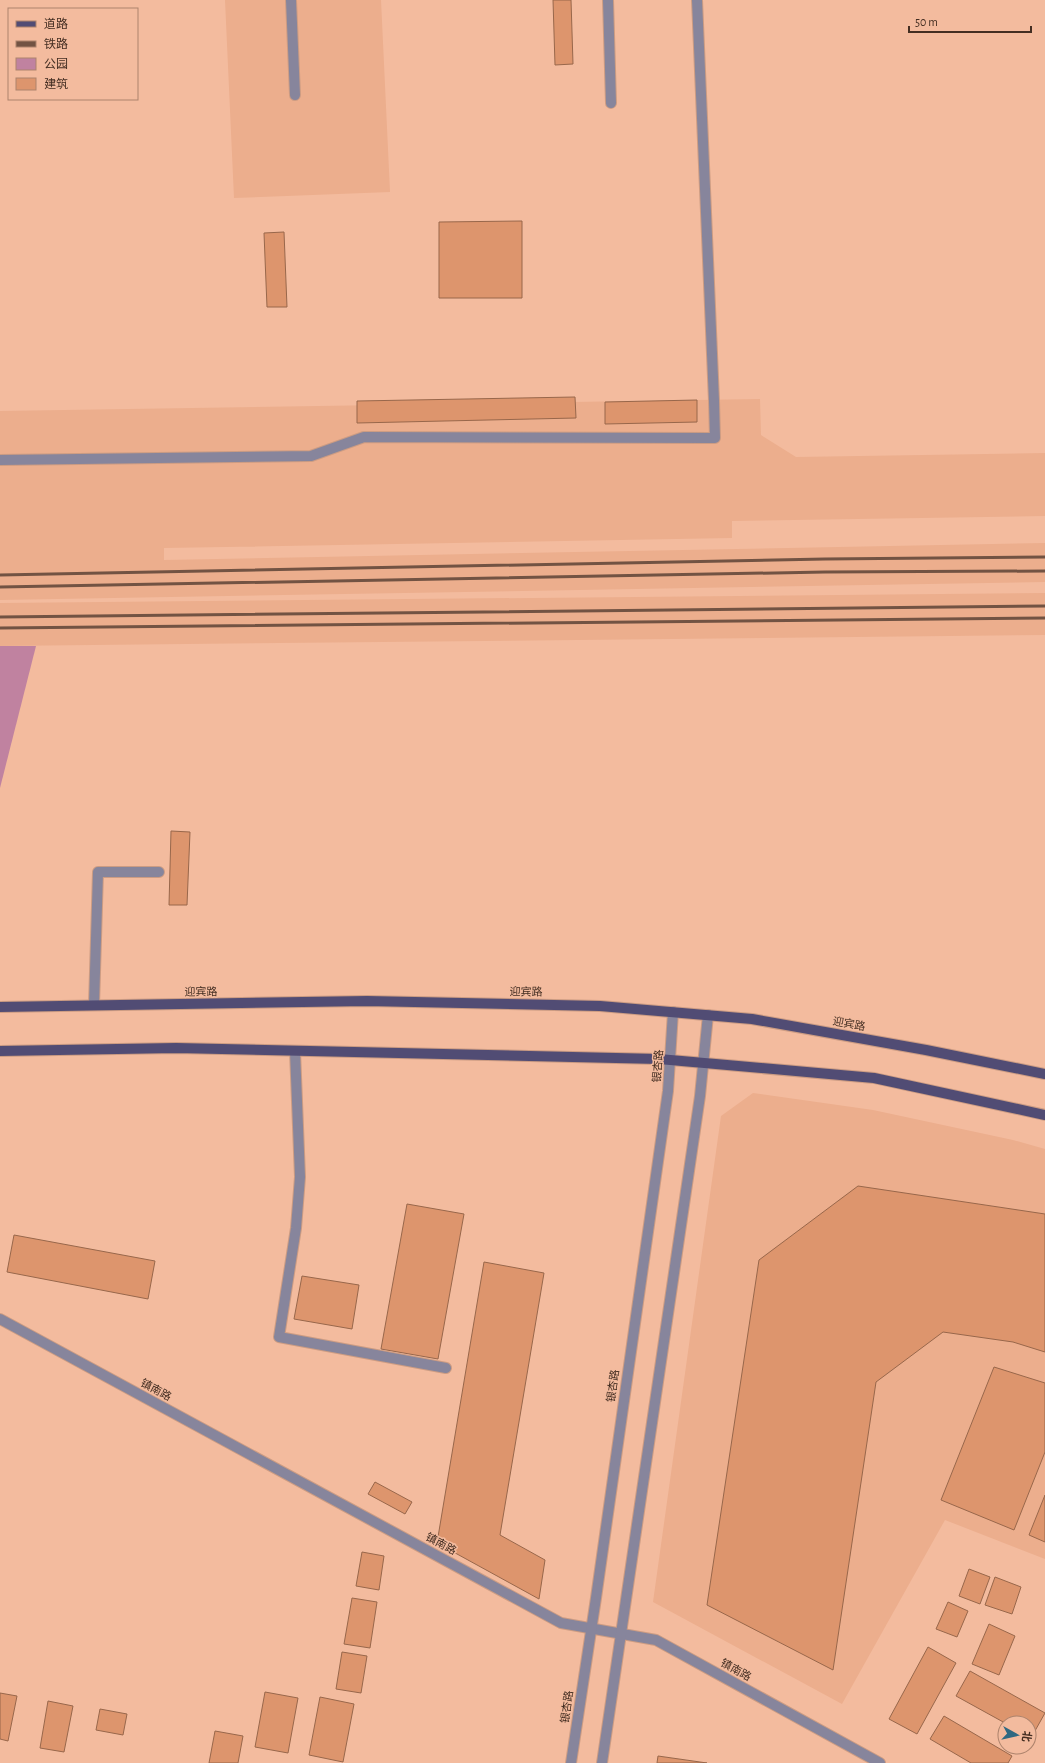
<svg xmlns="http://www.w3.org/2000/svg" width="1045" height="1763" viewBox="0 0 1045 1763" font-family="'Alegreya Sans','Noto Sans SC',sans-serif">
<rect width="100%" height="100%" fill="#f3bb9e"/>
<!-- built -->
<g fill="#ecae8d">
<path d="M 225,0 L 381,0 L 390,192 L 234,198 Z"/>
<path d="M 760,399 L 761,435 L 796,457 L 1045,453 L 1045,516 L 732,521 L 732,538 L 164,548 L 164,560 L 1045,543 L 1045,582 L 0,600 L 0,411 Z"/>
<path d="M 1045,593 L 1045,635 L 0,646 L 0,603 Z"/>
<path d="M 753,1093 L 873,1110 L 1013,1140 L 1045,1149 L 1045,1559 L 945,1520 L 842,1704 L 653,1602 L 721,1116 Z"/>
</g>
<!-- green -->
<path fill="#c082a0" d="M 0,646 L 36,646 L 0,788 Z"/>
<!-- building -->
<g fill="#dd956d" stroke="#98674b">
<path d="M 553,0 L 571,0 L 573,64 L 555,65 Z"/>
<path d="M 522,221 L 522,298 L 439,298 L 439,222 Z"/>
<path d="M 284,232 L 287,307 L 267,307 L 264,233 Z"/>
<path d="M 575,397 L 576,418 L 357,423 L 357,401 Z"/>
<path d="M 697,400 L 697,422 L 605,424 L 605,402 Z"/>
<path d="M 171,831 L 190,832 L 187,905 L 169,905 Z"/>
<path d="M 858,1186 L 1045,1214 L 1045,1352 L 1013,1342 L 943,1332 L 876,1382 L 833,1670 L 707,1605 L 759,1260 Z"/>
<path d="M 407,1204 L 464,1214 L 438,1359 L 381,1349 Z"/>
<path d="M 14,1235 L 155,1261 L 148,1299 L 7,1272 Z"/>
<path d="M 484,1262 L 544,1273 L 500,1535 L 545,1560 L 539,1599 L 437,1543 Z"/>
<path d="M 302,1276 L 359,1285 L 352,1329 L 294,1319 Z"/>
<path d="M 994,1367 L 1045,1383 L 1045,1452 L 1014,1530 L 941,1500 Z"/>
<path d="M 375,1482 L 412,1502 L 405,1514 L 368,1494 Z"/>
<path d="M 1045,1495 L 1045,1542 L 1029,1535 Z"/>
<path d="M 362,1552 L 384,1556 L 379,1590 L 356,1586 Z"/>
<path d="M 969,1569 L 990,1577 L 980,1604 L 959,1596 Z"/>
<path d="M 995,1577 L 1021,1587 L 1012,1614 L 985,1605 Z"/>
<path d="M 352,1598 L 377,1602 L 370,1648 L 344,1644 Z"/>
<path d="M 948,1602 L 968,1611 L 957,1637 L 936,1629 Z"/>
<path d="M 989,1624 L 1015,1636 L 999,1675 L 972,1664 Z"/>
<path d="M 928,1647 L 956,1663 L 917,1734 L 889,1719 Z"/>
<path d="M 342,1652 L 367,1656 L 361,1693 L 336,1689 Z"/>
<path d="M 970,1671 L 1045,1713 L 1031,1738 L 1029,1737 L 1029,1723 L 1005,1723 L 956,1696 Z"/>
<path d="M 265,1692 L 298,1698 L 288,1753 L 255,1747 Z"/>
<path d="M 0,1693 L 17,1696 L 8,1741 L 0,1739 Z"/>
<path d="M 320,1697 L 354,1704 L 343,1762 L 309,1755 Z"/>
<path d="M 48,1701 L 73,1706 L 64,1752 L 40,1748 Z"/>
<path d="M 100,1709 L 127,1714 L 123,1735 L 96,1730 Z"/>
<path d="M 944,1716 L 1012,1756 L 1008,1763 L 971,1763 L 930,1739 Z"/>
<path d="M 215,1731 L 243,1736 L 238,1763 L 209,1763 Z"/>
<path d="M 658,1756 L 707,1763 L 657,1763 Z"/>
</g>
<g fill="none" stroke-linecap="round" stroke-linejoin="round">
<!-- minor casing -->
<g stroke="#cc9c83" stroke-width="12">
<g id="minor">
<path d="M 291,0 L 295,95"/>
<path d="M 608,0 L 611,103"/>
<path d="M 0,460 L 311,456 L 364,437 L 715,438 L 714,401 L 697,0"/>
<path d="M 94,1005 L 98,872 L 159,872"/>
<path d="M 295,1051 L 300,1177 L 296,1228 L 279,1337 L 446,1368"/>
<path d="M 0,1319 L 561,1623 L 656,1640 L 880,1763"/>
<path d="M 571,1763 L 596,1598 L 668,1091 L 673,1012"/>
<path d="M 602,1763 L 700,1096 L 708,1015"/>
</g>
</g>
<!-- major casing -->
<g stroke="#cc9c83" stroke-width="12">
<g id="major">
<path d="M 0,1007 L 367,1001 L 600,1006 L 752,1019 L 926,1050 L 1045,1074"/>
<path d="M 0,1051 L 176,1048 L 659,1059 L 874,1078 L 1045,1115"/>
</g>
</g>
<!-- minor -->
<use href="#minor" stroke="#87859c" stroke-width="10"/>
<!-- major -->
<use href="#major" stroke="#514c74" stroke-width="10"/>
<!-- rail -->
<g stroke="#725343" stroke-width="3">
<path d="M 0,575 L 825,559 L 1045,557"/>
<path d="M 0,587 L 825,572 L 1045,571"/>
<path d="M 0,617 L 1045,606"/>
<path d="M 0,628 L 1045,618"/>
</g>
</g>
<g text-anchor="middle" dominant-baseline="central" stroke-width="3" stroke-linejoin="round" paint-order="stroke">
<!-- street labels -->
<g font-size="11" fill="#442e22" stroke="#f3bb9e">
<text transform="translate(201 992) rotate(-1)">迎宾路</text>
<text transform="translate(526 992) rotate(1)">迎宾路</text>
<text transform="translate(849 1024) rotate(10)">迎宾路</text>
<text transform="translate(658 1066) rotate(-86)">银杏路</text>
<text transform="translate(613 1386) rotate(-82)">银杏路</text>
<text transform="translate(156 1390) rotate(28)">镇南路</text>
<text transform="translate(441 1544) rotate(28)">镇南路</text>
<text transform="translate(736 1670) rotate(29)">镇南路</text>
<text transform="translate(567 1707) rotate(-82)">银杏路</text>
</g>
</g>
<!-- legend -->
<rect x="8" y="8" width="130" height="92" fill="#f3bb9e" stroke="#ad836c"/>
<rect x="16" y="21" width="20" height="6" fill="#514c74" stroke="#ad836c"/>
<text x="44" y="28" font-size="12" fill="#442e22">道路</text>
<rect x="16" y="41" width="20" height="6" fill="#725343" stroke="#ad836c"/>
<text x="44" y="48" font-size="12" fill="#442e22">铁路</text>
<rect x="16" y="58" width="20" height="12" fill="#c082a0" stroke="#ad836c"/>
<text x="44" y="68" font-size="12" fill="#442e22">公园</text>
<rect x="16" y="78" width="20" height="12" fill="#dd956d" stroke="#ad836c"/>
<text x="44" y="88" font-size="12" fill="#442e22">建筑</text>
<!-- north arrow -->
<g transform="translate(1017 1735) rotate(98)"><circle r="19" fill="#f3bb9e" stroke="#ad836c"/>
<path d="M0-3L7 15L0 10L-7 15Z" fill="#2f6982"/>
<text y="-6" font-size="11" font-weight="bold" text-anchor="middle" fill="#442e22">北</text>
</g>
<!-- scale -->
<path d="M909 26v6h122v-6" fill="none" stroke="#442e22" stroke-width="2"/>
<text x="915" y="26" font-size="12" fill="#442e22" stroke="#f3bb9e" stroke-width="3" paint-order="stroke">50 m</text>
</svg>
